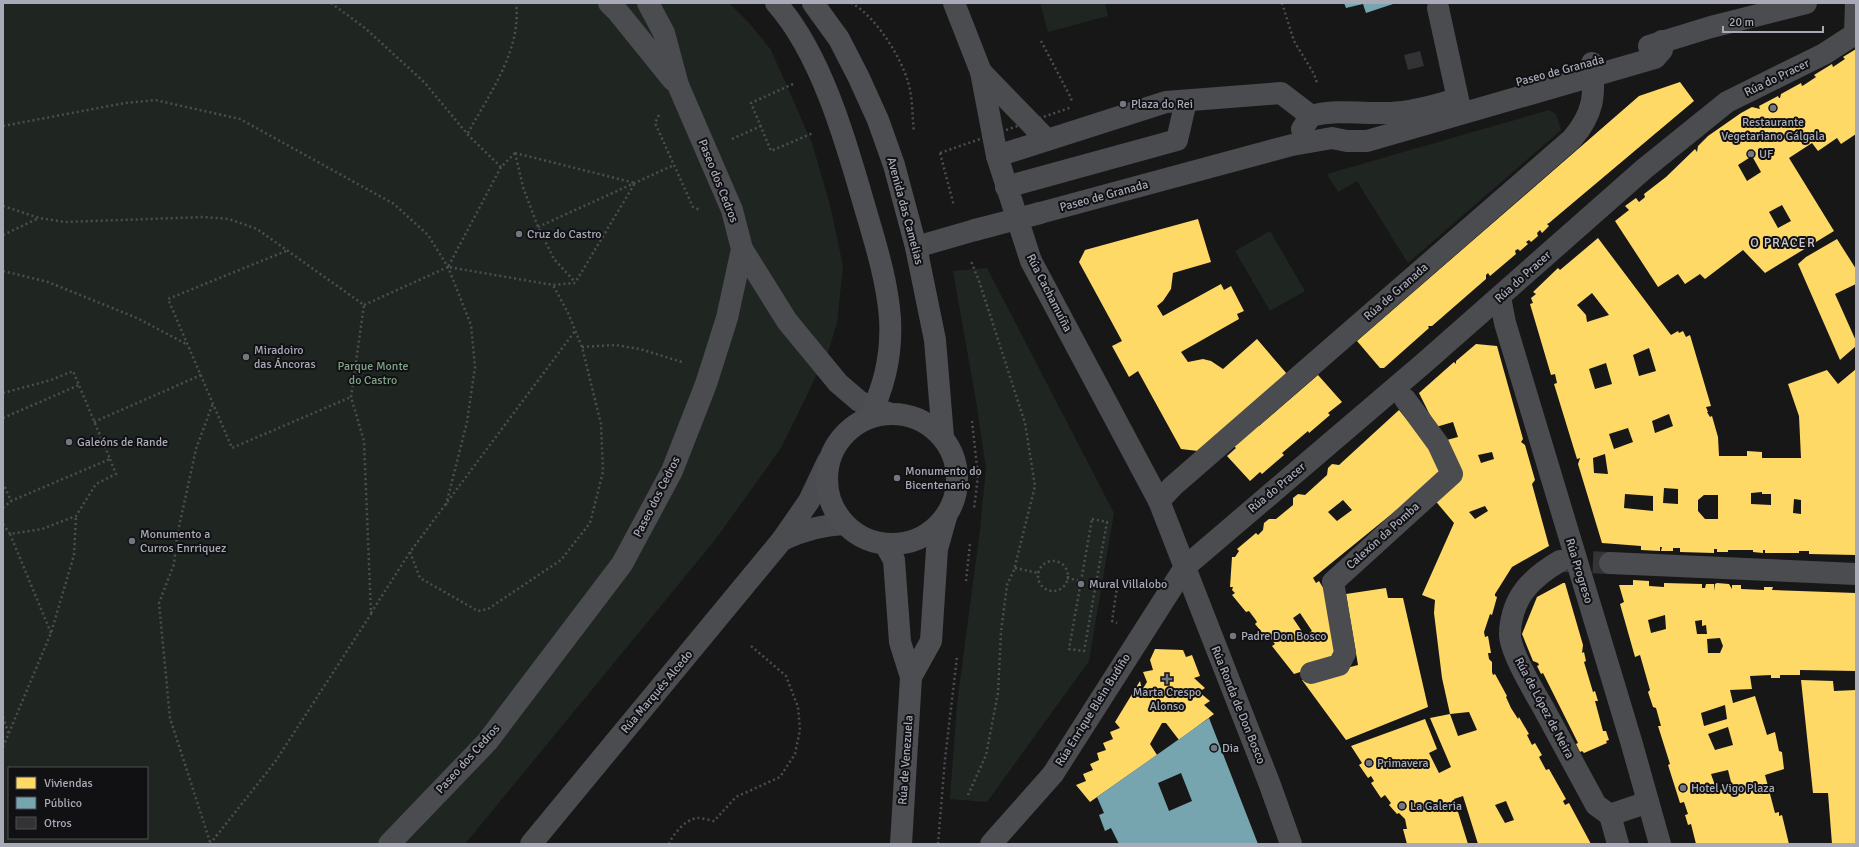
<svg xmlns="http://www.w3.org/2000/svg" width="1859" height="847" viewBox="0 0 1859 847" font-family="Signika,sans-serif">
<rect width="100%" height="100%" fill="#171717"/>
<!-- green -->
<g fill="#1f2621" fill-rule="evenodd">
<path d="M 3,3 L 729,3 L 750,24 L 771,50 L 812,143 L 830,205 L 843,266 L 837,323 L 828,352 L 781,448 L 715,540 L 465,844 L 3,844 ZM 9,768 L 147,768 L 147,838 L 9,838 Z"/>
<path d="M 1040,3 L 1105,3 L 1108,16 L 1048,32 Z"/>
<path d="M 1549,110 L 1556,114 L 1561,130 L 1408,263 L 1357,181 L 1338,192 L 1327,174 Z"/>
<path d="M 1270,231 L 1305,291 L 1270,311 L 1235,251 Z"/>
<path d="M 987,268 L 1114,513 L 1089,661 L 987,802 L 950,799 L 957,704 L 980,530 L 986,468 L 976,401 L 953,271 Z"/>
</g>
<!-- homes -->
<g fill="#ffd966" fill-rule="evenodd">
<path d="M 1856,49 L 1856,134 L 1841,144 L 1837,138 L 1818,151 L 1812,143 L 1789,158 L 1834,231 L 1765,273 L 1743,250 L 1705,279 L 1700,274 L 1685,284 L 1678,274 L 1658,287 L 1615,221 L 1629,210 L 1625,206 L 1636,198 L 1639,202 L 1644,198 L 1645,197 L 1644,194 L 1666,177 L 1695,149 L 1697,152 L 1698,146 L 1708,136 L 1741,113 L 1752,107 L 1760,109 L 1759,106 L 1778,96 L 1779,98 L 1780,98 L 1781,94 L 1801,83 L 1802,86 L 1804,85 L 1816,77 L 1814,75 L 1832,64 L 1833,67 L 1845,59 L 1843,57 ZM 1752,156 L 1761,172 L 1747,181 L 1738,165 ZM 1782,205 L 1791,221 L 1778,228 L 1769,212 Z"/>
<path d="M 1680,82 L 1694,101 L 1549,223 L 1547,224 L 1549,226 L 1542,233 L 1540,230 L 1537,233 L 1538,236 L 1531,242 L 1529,240 L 1526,242 L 1528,244 L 1520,251 L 1518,249 L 1516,250 L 1515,251 L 1516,254 L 1490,276 L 1488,273 L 1486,275 L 1486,279 L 1432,326 L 1428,326 L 1429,328 L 1384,368 L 1380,368 L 1357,341 L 1639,96 Z"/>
<path d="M 1198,219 L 1211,262 L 1173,273 L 1171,289 L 1163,301 L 1157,306 L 1163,316 L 1221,284 L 1224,290 L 1231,286 L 1244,311 L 1237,314 L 1239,319 L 1181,352 L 1188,362 L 1203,359 L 1211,361 L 1223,369 L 1257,339 L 1287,374 L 1198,451 L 1181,449 L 1138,371 L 1129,377 L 1112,346 L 1122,341 L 1079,262 L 1085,250 Z"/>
<path d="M 1598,238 L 1671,335 L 1678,331 L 1679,333 L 1683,331 L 1686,337 L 1690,335 L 1711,406 L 1706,407 L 1708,412 L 1707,412 L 1710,417 L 1712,416 L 1718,437 L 1719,456 L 1747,456 L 1747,451 L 1762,452 L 1762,458 L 1801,458 L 1799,416 L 1788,384 L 1827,370 L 1838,384 L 1856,369 L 1856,555 L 1809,554 L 1809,551 L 1799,551 L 1799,553 L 1765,553 L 1765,550 L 1763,550 L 1763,553 L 1753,552 L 1753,550 L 1728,550 L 1728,552 L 1717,552 L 1717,549 L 1714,549 L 1714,553 L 1680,552 L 1680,548 L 1673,548 L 1673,551 L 1661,551 L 1662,547 L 1660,547 L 1660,551 L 1641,550 L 1641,546 L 1602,543 L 1578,464 L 1580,458 L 1577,459 L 1554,384 L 1557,383 L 1555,374 L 1551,375 L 1530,304 L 1533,303 L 1531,298 L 1536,294 L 1533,292 L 1558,268 L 1560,270 ZM 1592,293 L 1609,315 L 1587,322 L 1586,315 L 1577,305 ZM 1649,348 L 1656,371 L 1639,376 L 1633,355 ZM 1606,363 L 1612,384 L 1595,389 L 1589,369 ZM 1669,414 L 1673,426 L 1655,433 L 1652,421 ZM 1628,428 L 1633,442 L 1614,449 L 1609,434 ZM 1605,454 L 1608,474 L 1594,473 L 1593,458 ZM 1664,488 L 1678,489 L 1678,504 L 1663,503 ZM 1762,492 L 1762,494 L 1771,494 L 1771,505 L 1751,504 L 1751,493 ZM 1625,494 L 1653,496 L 1653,511 L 1624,508 ZM 1704,495 L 1718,495 L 1718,519 L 1705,519 L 1698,511 L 1698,500 ZM 1794,499 L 1801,500 L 1801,514 L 1793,513 Z"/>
<path d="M 1837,239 L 1856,269 L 1856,284 L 1835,294 L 1856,341 L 1856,346 L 1840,360 L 1798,264 L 1806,257 Z"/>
<path d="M 1476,344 L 1497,346 L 1523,439 L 1521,442 L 1525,445 L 1535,480 L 1532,484 L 1549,546 L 1512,567 L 1495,594 L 1495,596 L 1497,597 L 1492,615 L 1490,614 L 1484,632 L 1485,637 L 1488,636 L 1491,653 L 1488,653 L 1489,659 L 1492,662 L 1492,672 L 1493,675 L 1495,674 L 1507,696 L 1506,697 L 1511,708 L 1518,719 L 1519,717 L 1529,734 L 1527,735 L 1532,745 L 1535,743 L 1542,755 L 1539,757 L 1546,770 L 1549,769 L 1566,799 L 1563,801 L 1565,805 L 1569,803 L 1591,844 L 1478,844 L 1463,796 L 1454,799 L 1468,844 L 1407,844 L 1403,829 L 1407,829 L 1405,819 L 1399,813 L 1397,814 L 1389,805 L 1391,803 L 1385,795 L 1381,798 L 1371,783 L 1374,781 L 1371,776 L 1368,778 L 1359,765 L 1362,763 L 1351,746 L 1425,719 L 1437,749 L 1429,753 L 1439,773 L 1451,767 L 1430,718 L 1450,714 L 1458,736 L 1477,730 L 1469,712 L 1450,714 L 1442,678 L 1434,613 L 1435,600 L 1422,595 L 1454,523 L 1433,498 L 1459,477 L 1443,441 L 1458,437 L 1453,422 L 1436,427 L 1419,393 L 1454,362 L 1456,364 L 1456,361 ZM 1492,452 L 1494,459 L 1481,463 L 1478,455 ZM 1485,506 L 1488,511 L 1475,519 L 1469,512 ZM 1506,801 L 1514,820 L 1505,823 L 1495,805 Z"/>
<path d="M 1318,375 L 1342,402 L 1328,413 L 1330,415 L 1309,433 L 1308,431 L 1282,453 L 1284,455 L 1262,474 L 1260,472 L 1250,481 L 1227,456 L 1236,448 L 1233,445 L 1257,423 L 1259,426 Z"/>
<path d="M 1399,410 L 1447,469 L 1313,578 L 1316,583 L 1319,581 L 1331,601 L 1336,650 L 1328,663 L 1294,674 L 1272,646 L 1275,644 L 1267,634 L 1265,636 L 1255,624 L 1257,622 L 1255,619 L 1249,611 L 1246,612 L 1232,595 L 1235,593 L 1232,590 L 1233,587 L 1230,587 L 1232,557 L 1235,557 L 1239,551 L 1237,549 L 1256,533 L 1258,535 L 1263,530 L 1264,523 L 1269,519 L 1276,519 L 1293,505 L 1293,498 L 1298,494 L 1305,495 L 1327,475 L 1328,468 L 1332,464 L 1339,465 ZM 1343,500 L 1352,510 L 1337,521 L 1328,512 ZM 1300,613 L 1312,631 L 1305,636 L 1293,618 Z"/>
<path d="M 1633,580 L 1649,581 L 1649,586 L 1664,587 L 1664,583 L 1702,584 L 1702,588 L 1705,588 L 1706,584 L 1714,584 L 1714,591 L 1715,584 L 1717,583 L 1729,584 L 1732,589 L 1732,585 L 1741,585 L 1741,589 L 1764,590 L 1764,587 L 1773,587 L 1772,590 L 1856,593 L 1856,671 L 1800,670 L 1800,675 L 1780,675 L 1780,678 L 1771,678 L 1771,675 L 1750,676 L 1752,689 L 1730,690 L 1733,703 L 1755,696 L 1767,735 L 1775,732 L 1779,751 L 1782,752 L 1784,769 L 1765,775 L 1775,813 L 1779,812 L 1779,816 L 1782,815 L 1789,844 L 1696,844 L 1691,824 L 1688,825 L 1685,815 L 1688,814 L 1684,802 L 1680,803 L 1668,765 L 1670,764 L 1658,726 L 1661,726 L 1656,708 L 1653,707 L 1648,692 L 1650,690 L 1640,655 L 1635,657 L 1620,604 L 1624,602 L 1619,585 L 1633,585 ZM 1665,615 L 1666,629 L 1651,633 L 1648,620 ZM 1702,620 L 1702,626 L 1706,625 L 1707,634 L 1697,634 L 1695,621 ZM 1720,638 L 1723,646 L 1720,653 L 1708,653 L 1707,639 ZM 1725,705 L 1727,719 L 1704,726 L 1701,713 ZM 1728,727 L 1733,745 L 1715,750 L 1708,734 ZM 1728,770 L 1732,786 L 1717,791 L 1711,774 Z"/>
<path d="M 1563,583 L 1565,583 L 1583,645 L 1582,653 L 1584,652 L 1586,661 L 1584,662 L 1593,692 L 1595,691 L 1598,701 L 1595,701 L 1603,731 L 1606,731 L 1609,740 L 1606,741 L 1607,743 L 1584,753 L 1582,751 L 1580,752 L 1576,744 L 1578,743 L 1543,673 L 1541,674 L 1537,666 L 1539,665 L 1538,663 L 1533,661 L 1522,634 L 1537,597 Z"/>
<path d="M 1386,588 L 1388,598 L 1403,598 L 1428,707 L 1346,740 L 1302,680 L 1358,665 L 1346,594 Z"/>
<path d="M 1155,649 L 1183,650 L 1186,657 L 1192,655 L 1200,676 L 1194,678 L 1205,688 L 1199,692 L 1210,701 L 1204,705 L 1214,714 L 1179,740 L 1166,723 L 1162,723 L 1150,744 L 1157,755 L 1090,802 L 1076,785 L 1086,781 L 1083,774 L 1093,770 L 1090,764 L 1099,760 L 1097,753 L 1106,750 L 1103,743 L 1113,739 L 1110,732 L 1120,728 L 1115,722 L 1140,681 L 1142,690 L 1147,682 L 1143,672 L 1153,670 L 1150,660 Z"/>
<path d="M 1801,680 L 1833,681 L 1834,691 L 1856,690 L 1856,844 L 1832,844 L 1828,793 L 1813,793 Z"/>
</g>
<!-- public -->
<g fill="#76a5af" fill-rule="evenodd">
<path d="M 1344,3 L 1396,3 L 1366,13 L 1363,4 L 1346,8 Z"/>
<path d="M 1209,718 L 1258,844 L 1119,844 L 1111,828 L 1105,831 L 1099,815 L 1104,813 L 1097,797 ZM 1181,773 L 1192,801 L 1169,811 L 1158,783 Z"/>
</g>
<!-- building -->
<path fill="#333335" d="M 1420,51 L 1424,66 L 1408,70 L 1404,55 Z"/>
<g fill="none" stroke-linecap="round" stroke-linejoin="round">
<!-- minor-tunnel -->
<path stroke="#343437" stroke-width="22" stroke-dasharray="22 11" stroke-linecap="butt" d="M 1560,561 L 1610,563"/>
<!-- path -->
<g stroke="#4d4d52" stroke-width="2.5" stroke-dasharray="2 3" stroke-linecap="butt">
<path d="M 331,3 L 365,28 L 424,82 L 469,136 L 501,167"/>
<path d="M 851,3 C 875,15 901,57 908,82 C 913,98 912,116 914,132"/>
<path d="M 1282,3 L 1294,41 L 1314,74 L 1317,83"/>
<path d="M 1041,41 L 1071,98 L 1072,103"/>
<path d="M 793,84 L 751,103 L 771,151 L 813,133"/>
<path d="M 659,115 L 655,123 L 693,207 L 700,210"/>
<path d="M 3,126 L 125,103 L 155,100 L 240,119 L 394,204 L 428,235 L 448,267 L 471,325 L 475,367 L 467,422 L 446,505"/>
<path d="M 468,133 C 489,94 522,50 516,3"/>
<path d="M 732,139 L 761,126"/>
<path d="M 515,153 L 501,167 L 448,267 L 553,285 L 575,283"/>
<path d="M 515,153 L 635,183 L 575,283"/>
<path d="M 515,153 L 523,187 L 538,227 L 554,259 L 575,282"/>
<path d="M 940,153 L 954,206"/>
<path d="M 3,206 L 39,218 L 65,222 L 204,217 L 229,219 L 257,229 L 364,305"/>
<path d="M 538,227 L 674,165"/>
<path d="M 3,235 L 39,218"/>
<path d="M 286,251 L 168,299 L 232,448 L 351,397"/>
<path d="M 3,271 L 48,282 L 137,318 L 188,345"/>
<path d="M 364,305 L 448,267"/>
<path d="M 582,347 L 615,345 L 640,349 L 682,362"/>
<path d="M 3,393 L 51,380 L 73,371 L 110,459 L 11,501 L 3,483"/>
<path d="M 3,418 L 79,385"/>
<path d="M 972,421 L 978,476 L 974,509"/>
<path d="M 94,422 L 201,375"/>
<path d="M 3,508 L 11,501"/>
<path d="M 1092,519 L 1107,522 L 1084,651 L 1069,649 Z"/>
<path d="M 3,524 L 10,534 L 42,529 L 76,516 L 96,484 L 116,474 L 110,459"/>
<path d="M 10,534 L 51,633"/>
<path d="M 410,552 L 420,578 L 478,611 L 488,609 L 561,560 L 590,523 L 603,472 L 601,424 L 582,347 L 568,313 L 553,285"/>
<circle cx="1053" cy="576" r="15"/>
<path d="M 1015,568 L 1038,573"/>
<path d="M 1067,578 L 1080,581"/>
<path d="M 966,581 L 970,544"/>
<path d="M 1096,583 L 1117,587 L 1112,621 L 1117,623"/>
<path d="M 371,613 L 410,552 L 575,331"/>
<path d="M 3,717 L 9,735"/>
<path d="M 3,747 L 51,633 L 74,555 L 76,516"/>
<path d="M 968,795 L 986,755 L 998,693 L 1001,632 L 1007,585 L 1014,570 L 1035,486 L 1025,423 L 979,281 L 971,261"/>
<path d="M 210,842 L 170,718 L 159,603 L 174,564 L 177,536 L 196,449 L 213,403"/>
<path d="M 210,844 L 275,762 L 371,614 L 364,441 L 351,397 L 364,305"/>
<path d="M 669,844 C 673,834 685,820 697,818 C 702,818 709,820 714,821 L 736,797 L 780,777 L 795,754 L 800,730 L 798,707 L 786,676 L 751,646"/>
<path d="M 938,844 L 945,759 L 957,657"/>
</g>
<!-- minor -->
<g stroke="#4b4c50" stroke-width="22">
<path d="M 609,3 L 618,12 L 673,80"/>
<path d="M 954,3 L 981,72 L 997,156 L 1031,261 L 1159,501 L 1270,785 L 1291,844"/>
<path d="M 1438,8 L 1461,113"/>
<path d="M 1649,46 L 1711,27 L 1806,3"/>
<path d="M 981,72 L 1047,140"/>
<path d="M 1311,116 C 1337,109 1363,114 1390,113 C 1410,112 1430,107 1450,101"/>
<path d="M 997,156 L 1166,102 L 1281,93 L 1311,116 L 1302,129"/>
<path d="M 1006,187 L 1177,140 L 1186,101"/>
<path d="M 1040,213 L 1292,145 L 1332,138 L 1347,141 L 1367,141 L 1655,58 L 1662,50 L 1662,41"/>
<path d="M 916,247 L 975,230"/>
<path d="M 742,249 L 787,321 L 838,383 L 859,401 L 873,408 L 888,413"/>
<path d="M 1500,297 L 1505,323 L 1631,741 L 1660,844"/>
<path d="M 1159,501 L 1173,486 L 1572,139 C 1594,113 1595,96 1592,63"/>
<path d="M 782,540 C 803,530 822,525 844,524"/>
<path d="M 1560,561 C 1531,578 1512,597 1510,632 C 1508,649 1535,693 1544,709 C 1561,741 1579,773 1596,805 L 1610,815 L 1648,802"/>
<path d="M 1610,563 L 1856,574"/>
<path d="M 1311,673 L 1339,665 L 1345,653 L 1333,582 L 1452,474 L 1438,444 L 1405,399"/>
<path d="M 1610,815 L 1618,844"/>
<path d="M 389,844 L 487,742 L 622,564 L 672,471 L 706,384 L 727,318 L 742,249 L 732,210 L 678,85 L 664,33 L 648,3"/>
<path d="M 531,844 L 782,540 L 809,501 L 828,461"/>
<path d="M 991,844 L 1053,774 L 1185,567 L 1424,363 L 1644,169 L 1727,102 L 1824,54 L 1855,34 L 1856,3"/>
</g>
<!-- major -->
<g stroke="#4d4e52" stroke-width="22">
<path d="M 776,3 C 820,52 845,138 863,201 C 874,239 887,278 890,318 C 892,353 885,386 869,417"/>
<path d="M 813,3 L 839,39 L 859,78 L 878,120 L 894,165 L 916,247 L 935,340 L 943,437"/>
<circle cx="892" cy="479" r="65"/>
<path d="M 885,544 L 894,560 L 900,642 L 911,677 L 901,844"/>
<path d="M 911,677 L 931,641 L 937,549 L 946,517"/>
</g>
<!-- path-bridge -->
<path stroke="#4d4d52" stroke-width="2.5" stroke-dasharray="2 3" stroke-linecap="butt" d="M 940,153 L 1072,107"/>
<!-- minor-bridge -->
<path stroke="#4b4c50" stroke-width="22" d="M 975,230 L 1040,213"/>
</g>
<!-- markers -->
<g fill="#757780" stroke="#111113" stroke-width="1.5">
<circle cx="1123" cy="104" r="4"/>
<circle cx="1773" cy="108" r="4"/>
<circle cx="1751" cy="154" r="4"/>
<circle cx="519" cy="234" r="4"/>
<circle cx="246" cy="357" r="4"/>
<circle cx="69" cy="442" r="4"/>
<circle cx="897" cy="478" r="4"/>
<circle cx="132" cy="541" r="4"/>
<circle cx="1081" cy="584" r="4"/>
<circle cx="1233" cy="636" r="4"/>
<path d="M1165 673h4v4h4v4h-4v4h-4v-4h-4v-4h4z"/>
<circle cx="1214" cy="748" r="4"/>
<circle cx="1369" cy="763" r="4"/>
<circle cx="1683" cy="788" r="4"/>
<circle cx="1402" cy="806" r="4"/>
</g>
<g text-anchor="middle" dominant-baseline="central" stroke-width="4" stroke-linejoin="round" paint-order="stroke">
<!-- street labels -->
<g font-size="12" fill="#a8aab8" stroke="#111113">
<text transform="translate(1560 71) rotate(-15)">Paseo de Granada</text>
<text transform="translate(1777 78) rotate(-26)">Rúa do Pracer</text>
<text transform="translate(718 181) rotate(68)">Paseo dos Cedros</text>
<text transform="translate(1104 196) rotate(-15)">Paseo de Granada</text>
<text transform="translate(905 211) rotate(75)">Avenida das Camelias</text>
<text transform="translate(1523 277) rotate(-42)">Rúa do Pracer</text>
<text transform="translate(1396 292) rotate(-41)">Rúa de Granada</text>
<text transform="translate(1049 293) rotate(63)">Rúa Cachamuíña</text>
<text transform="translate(1277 488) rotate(-40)">Rúa do Pracer</text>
<text transform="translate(657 497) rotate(-63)">Paseo dos Cedros</text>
<text transform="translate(1383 536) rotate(-42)">Calexón da Pomba</text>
<text transform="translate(1579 571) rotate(73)">Rúa Progreso</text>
<text transform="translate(657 692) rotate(-50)">Rúa Marqués Alcedo</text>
<text transform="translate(1238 705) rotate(68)">Rúa Ronda de Don Bosco</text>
<text transform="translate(1544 708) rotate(62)">Rúa de López de Neira</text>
<text transform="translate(1093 710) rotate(-58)">Rúa Enrique Blein Budiño</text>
<text transform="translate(468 759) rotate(-48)">Paseo dos Cedros</text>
<text transform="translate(906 760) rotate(-86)">Rúa de Venezuela</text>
</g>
<!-- poi labels -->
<g font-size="12" fill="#a8aab8" stroke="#111113" text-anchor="start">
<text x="1131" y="104">Plaza do Rei</text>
<text x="1773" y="122" text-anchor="middle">Restaurante<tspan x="1773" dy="14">Vegetariano Gálgala</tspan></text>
<text x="1759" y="154">UF</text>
<text x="527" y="234">Cruz do Castro</text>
<text x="254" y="350">Miradoiro<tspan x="254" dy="14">das Áncoras</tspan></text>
<text x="77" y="442">Galeóns de Rande</text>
<text x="905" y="471">Monumento do<tspan x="905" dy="14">Bicentenario</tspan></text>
<text x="140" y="534">Monumento a<tspan x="140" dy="14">Curros Enrriquez</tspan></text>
<text x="1089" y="584">Mural Villalobo</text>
<text x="1241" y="636">Padre Don Bosco</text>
<text x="1167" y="692" text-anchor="middle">Marta Crespo<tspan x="1167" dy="14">Alonso</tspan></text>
<text x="1222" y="748">Dia</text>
<text x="1377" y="763">Primavera</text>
<text x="1691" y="788">Hotel Vigo Plaza</text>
<text x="1410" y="806">La Galeria</text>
</g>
<!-- park labels -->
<g font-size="12" fill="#7fa387" stroke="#111113">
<text x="373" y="366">Parque Monte<tspan x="373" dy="14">do Castro</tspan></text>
</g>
<!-- neighbourhood labels -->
<g font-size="13" letter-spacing="1" fill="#c9cad4" stroke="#111113">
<text x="1783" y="243">O PRACER</text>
</g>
</g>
<!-- border -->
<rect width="1859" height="847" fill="none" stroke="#a8aab8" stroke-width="8"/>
<!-- legend -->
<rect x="8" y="767" width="140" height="72" fill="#111113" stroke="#4d4e55"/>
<rect x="16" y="777" width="20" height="12" fill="#ffd966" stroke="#4d4e55"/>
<text x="44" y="787" font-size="12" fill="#a8aab8">Viviendas</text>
<rect x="16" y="797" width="20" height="12" fill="#76a5af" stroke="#4d4e55"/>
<text x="44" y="807" font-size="12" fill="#a8aab8">Público</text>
<rect x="16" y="817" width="20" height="12" fill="#333335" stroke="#4d4e55"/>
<text x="44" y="827" font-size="12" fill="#a8aab8">Otros</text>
<!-- scale -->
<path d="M1723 26v6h100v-6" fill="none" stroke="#a8aab8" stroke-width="2"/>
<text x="1729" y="26" font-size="12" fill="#a8aab8" stroke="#111113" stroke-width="3" paint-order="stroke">20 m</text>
</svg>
